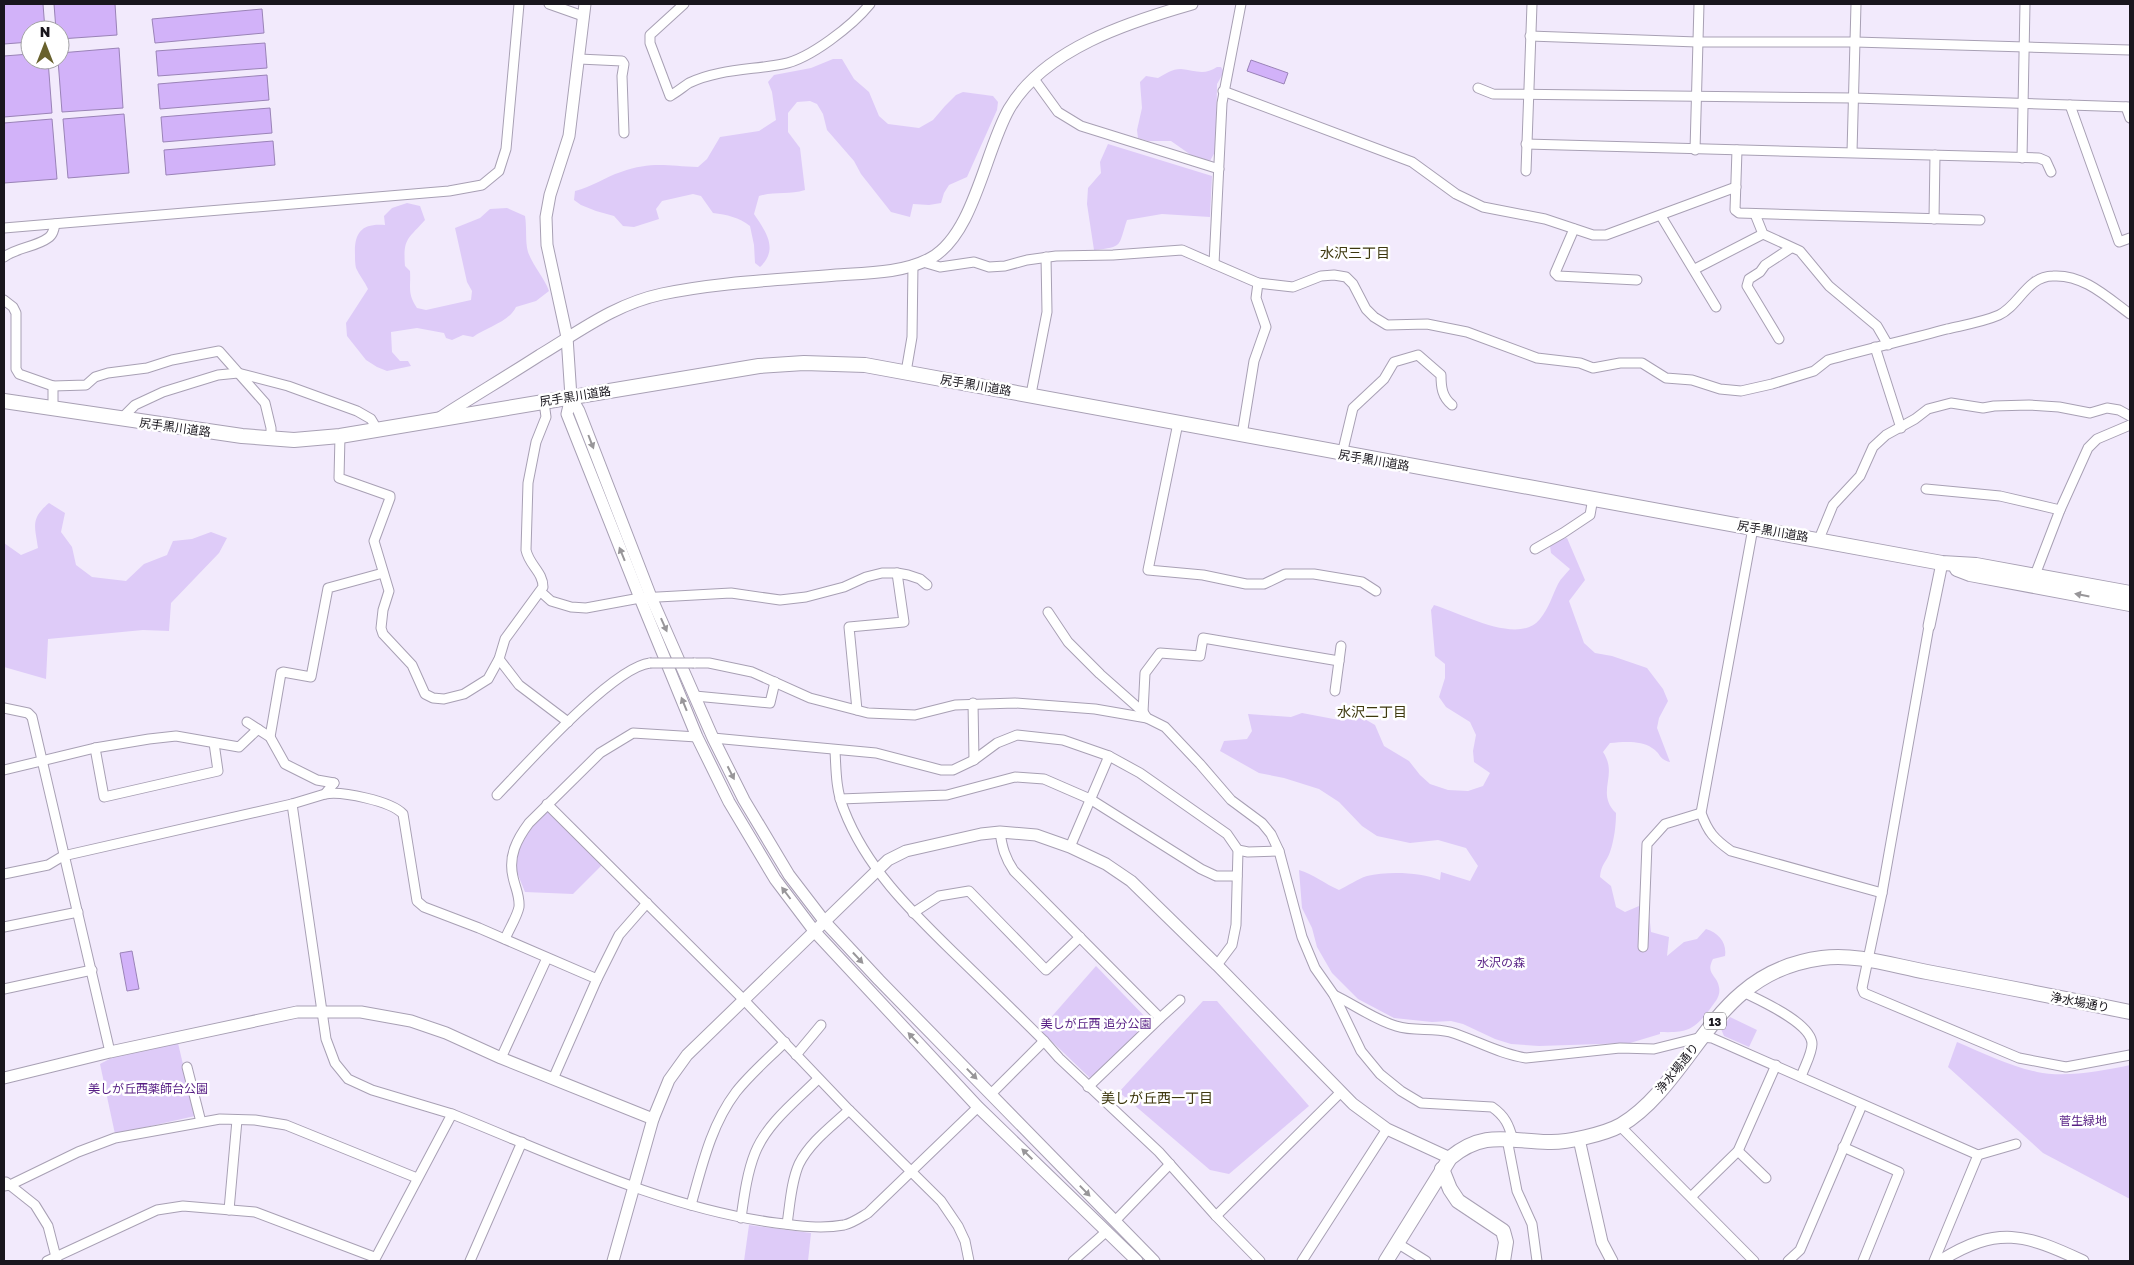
<svg xmlns="http://www.w3.org/2000/svg" width="2134" height="1265" viewBox="0 0 2134 1265" font-family="'Golos Text','Noto Sans JP',sans-serif">
<rect width="100%" height="100%" fill="#f2eafc"/>
<!-- green -->
<g fill="#decbf8">
<path d="M 833,59 L 842,59 L 854,79 L 869,92 L 879,116 L 888,124 L 919,128 L 933,120 L 945,106 L 956,95 L 963,92 L 993,96 L 998,102 L 997,110 L 967,177 L 949,185 L 944,193 L 941,203 L 929,205 L 913,204 L 910,217 L 891,212 L 861,174 L 854,161 L 827,130 L 823,114 L 817,104 L 810,101 L 797,102 L 788,113 L 788,132 L 800,148 L 805,190 C 789,195 775,191 759,196 L 754,214 C 766,232 779,249 760,267 L 755,263 L 754,245 L 750,226 C 739,217 727,215 713,213 L 701,196 L 693,194 L 662,201 L 656,209 L 659,219 L 634,227 L 623,226 L 614,216 L 596,211 L 581,205 L 574,200 L 575,191 C 592,187 605,177 621,172 C 652,161 667,166 698,167 L 707,159 L 720,137 L 759,131 L 776,120 L 772,92 L 768,82 L 774,75 L 811,68 Z"/>
<path d="M 1217,67 L 1221,67 L 1224,72 L 1217,84 L 1216,150 L 1210,161 L 1191,155 L 1171,141 L 1148,141 L 1138,138 L 1137,130 L 1142,108 L 1140,82 L 1146,76 L 1158,78 C 1165,74 1172,69 1181,69 C 1194,70 1204,76 1217,67 Z"/>
<path d="M 1108,144 L 1212,176 L 1210,217 L 1162,214 L 1127,220 C 1118,246 1124,247 1094,250 L 1087,204 L 1088,188 L 1101,173 L 1100,162 Z"/>
<path d="M 407,203 L 420,206 L 425,220 C 407,240 403,239 405,266 L 410,271 C 411,288 407,293 417,308 L 426,310 L 471,300 L 472,291 L 467,282 L 455,228 L 480,218 L 490,209 L 507,208 L 525,216 C 527,228 525,241 528,252 C 533,266 544,277 549,291 L 536,301 L 516,307 C 509,322 487,327 473,337 L 463,335 L 452,340 L 446,338 L 444,333 L 417,328 L 391,332 L 392,352 L 400,361 L 408,361 L 411,366 L 387,371 L 377,367 L 366,360 L 347,336 L 346,323 L 368,289 C 365,282 359,275 356,268 C 355,264 355,259 355,255 C 354,232 362,223 385,225 L 384,216 L 392,208 Z"/>
<path d="M 49,503 L 65,513 L 61,532 L 72,547 L 76,565 L 92,577 L 126,581 L 144,564 L 167,555 L 173,541 L 192,539 L 211,532 L 227,538 L 219,553 L 171,603 L 169,631 L 143,630 L 48,639 L 46,679 L 4,667 L 4,543 L 21,555 L 38,548 C 35,526 30,519 49,503 Z"/>
<path d="M 1567,538 L 1585,580 L 1569,601 L 1584,643 L 1595,653 L 1612,656 L 1647,668 L 1663,689 L 1668,701 L 1659,718 L 1657,728 L 1670,762 C 1658,759 1661,753 1652,748 C 1641,740 1623,742 1610,743 L 1603,752 C 1619,776 1595,792 1616,813 C 1616,826 1614,840 1610,852 C 1606,863 1601,864 1600,877 L 1611,886 L 1616,907 L 1625,912 L 1639,906 L 1649,913 L 1651,932 L 1669,937 L 1667,956 L 1684,942 L 1697,939 L 1706,929 C 1719,933 1727,943 1725,956 L 1713,959 C 1705,974 1717,975 1719,987 C 1721,996 1715,1002 1710,1009 C 1694,1030 1687,1033 1660,1032 L 1660,1034 L 1630,1043 L 1539,1046 L 1511,1044 L 1495,1039 L 1463,1024 L 1451,1021 L 1432,1022 L 1394,1018 L 1358,999 L 1332,973 L 1317,947 L 1312,928 L 1302,908 L 1299,870 C 1313,874 1325,884 1339,890 C 1348,886 1357,879 1367,876 C 1387,871 1421,872 1440,880 L 1441,872 L 1470,881 L 1478,866 L 1466,848 L 1438,840 L 1410,843 L 1377,836 L 1362,826 L 1339,802 L 1319,789 L 1284,778 L 1259,773 L 1220,751 L 1224,741 L 1247,739 L 1252,731 L 1248,714 L 1291,717 L 1302,713 L 1339,720 L 1363,718 L 1375,725 L 1384,746 L 1409,761 L 1420,775 L 1430,784 L 1448,790 L 1468,791 L 1483,786 L 1490,773 L 1474,762 L 1473,751 L 1476,735 L 1470,722 L 1446,707 L 1439,697 L 1445,678 L 1445,664 L 1435,656 L 1431,610 L 1434,605 C 1461,613 1519,646 1540,619 C 1549,608 1552,596 1558,584 C 1561,578 1566,574 1570,569 L 1551,553 L 1550,546 L 1559,539 Z"/>
<path d="M 547,809 L 603,864 L 573,894 L 525,892 C 522,884 517,874 516,866 C 514,842 533,825 547,809 Z"/>
<path d="M 1096,966 L 1151,1023 L 1091,1079 L 1040,1030 Z"/>
<path d="M 1203,1001 L 1217,1001 L 1309,1106 L 1229,1174 L 1210,1170 L 1119,1092 Z"/>
<path d="M 1730,1017 L 1757,1030 L 1749,1047 L 1724,1036 L 1721,1029 Z"/>
<path d="M 1957,1042 C 1983,1053 2009,1066 2037,1072 C 2064,1078 2103,1071 2130,1065 L 2130,1199 L 2043,1153 L 1948,1067 Z"/>
<path d="M 178,1043 L 195,1116 L 115,1134 L 100,1064 L 117,1055 Z"/>
<path d="M 749,1225 L 811,1233 L 808,1261 L 744,1261 Z"/>
</g>
<!-- water -->
<g fill="#d2b2f9" stroke="#9a83b7">
<path d="M 4,4 L 43,4 L 45,30 L 30,30 L 30,42 L 4,44 Z"/>
<path d="M 54,4 L 115,4 L 117,35 L 60,39 L 60,30 L 56,30 Z"/>
<path d="M 262,9 L 264,33 L 155,43 L 152,19 Z"/>
<path d="M 265,43 L 267,68 L 158,76 L 156,51 Z"/>
<path d="M 119,48 L 123,108 L 62,112 L 58,60 L 60,60 L 60,53 Z"/>
<path d="M 30,54 L 30,60 L 48,60 L 52,113 L 4,117 L 4,56 Z"/>
<path d="M 1251,60 L 1288,73 L 1284,84 L 1247,71 Z"/>
<path d="M 267,75 L 269,100 L 160,109 L 158,84 Z"/>
<path d="M 270,108 L 272,133 L 163,142 L 161,117 Z"/>
<path d="M 124,114 L 129,173 L 68,178 L 63,119 Z"/>
<path d="M 52,119 L 57,179 L 4,183 L 4,123 Z"/>
<path d="M 273,141 L 275,165 L 166,175 L 164,150 Z"/>
<path d="M 132,951 L 139,989 L 127,991 L 120,953 Z"/>
</g>
<g fill="none" stroke-linecap="round" stroke-linejoin="round">
<!-- minor casing -->
<g stroke="#a8a0b4" stroke-width="11">
<g id="minor">
<path d="M 549,4 L 583,16"/>
<path d="M 684,4 L 650,35 L 650,43 L 670,96 C 677,92 683,87 689,83 C 718,69 752,70 783,64 C 810,59 853,25 870,4"/>
<path d="M 1530,36 L 1697,42 L 1855,42 L 2130,50"/>
<path d="M 579,59 L 622,61 L 624,64 L 622,76 L 624,133"/>
<path d="M 1034,79 L 1058,112 L 1081,126 L 1219,169"/>
<path d="M 1478,88 L 1493,94 L 1854,98 L 2130,107"/>
<path d="M 1223,91 L 1412,162 L 1456,194 L 1483,207 L 1545,219 L 1593,235 L 1606,235 L 1736,187"/>
<path d="M 2070,105 L 2119,242 L 2130,238"/>
<path d="M 2126,107 L 2130,118"/>
<path d="M 1526,144 L 2039,158 L 2046,161 L 2051,172"/>
<path d="M 1695,150 L 1699,4"/>
<path d="M 1737,150 L 1735,210 L 1739,213 L 1980,220"/>
<path d="M 1852,152 L 1856,4"/>
<path d="M 2022,158 L 2025,4"/>
<path d="M 1526,171 L 1532,4"/>
<path d="M 1755,214 L 1763,234 L 1800,251 L 1829,286 L 1877,326 L 1888,345"/>
<path d="M 1661,216 L 1716,307"/>
<path d="M 1934,219 L 1935,155"/>
<path d="M 4,228 L 449,191 L 482,185 L 499,171 L 506,149 L 519,4"/>
<path d="M 1574,229 L 1555,273 L 1558,276 L 1637,280"/>
<path d="M 4,257 C 18,247 36,247 48,238 C 53,235 54,229 55,224"/>
<path d="M 923,262 L 940,267 L 974,262 L 989,267 L 1005,266 L 1027,260 L 1056,256 L 1113,255 L 1182,250 L 1258,283 L 1293,287 L 1321,276 L 1334,275 L 1346,277 L 1353,284 L 1366,309 L 1374,317 L 1387,325 L 1427,324 L 1467,332 L 1537,358 L 1580,363 L 1593,368 L 1620,363 L 1642,363 L 1666,378 L 1692,380 L 1720,389 L 1741,391 L 1772,384 L 1814,371 L 1828,360 C 1867,349 1907,340 1947,329 C 1964,325 1983,322 1999,315 C 2019,306 2027,276 2053,276 C 2083,274 2107,297 2130,314"/>
<path d="M 1214,264 L 1222,103 L 1241,4"/>
<path d="M 1695,269 L 1763,234"/>
<path d="M 4,300 L 13,307 L 16,313 L 16,369 L 19,374 L 53,386 L 53,408"/>
<path d="M 1779,339 L 1747,286 L 1749,279 L 1760,272 L 1765,265 L 1791,248"/>
<path d="M 1875,347 L 1901,428"/>
<path d="M 906,372 L 912,337 L 913,265"/>
<path d="M 53,386 L 86,385 L 95,377 L 108,373 L 147,368 L 172,360 L 219,351 L 265,403 L 271,428 L 271,439"/>
<path d="M 1031,394 L 1047,312 L 1046,257"/>
<path d="M 121,419 L 135,405 L 163,392 L 218,375 L 238,373 L 288,386 L 357,411 L 371,419 L 377,429"/>
<path d="M 1178,423 L 1148,570 L 1203,575 L 1246,584 L 1264,584 L 1285,574 L 1314,574 L 1362,582 L 1376,591"/>
<path d="M 1242,435 L 1254,361 L 1266,327 L 1256,298 L 1258,283"/>
<path d="M 340,436 L 339,478 L 390,496 L 390,498 L 374,541 L 389,591 L 383,610 L 381,628 L 383,634 L 412,665 L 425,694 L 433,698 L 444,699 L 464,694 L 488,679 L 499,659 L 505,639 L 543,587 C 543,572 529,565 526,550 L 528,483 L 536,442 L 546,417 L 544,402"/>
<path d="M 1342,454 L 1353,408 L 1384,379 L 1394,362 L 1418,355 L 1441,375 C 1441,387 1442,397 1452,405"/>
<path d="M 1926,489 L 2000,496 L 2060,510"/>
<path d="M 1753,528 L 1701,813 C 1708,832 1714,839 1731,851 L 1882,893"/>
<path d="M 1819,539 L 1833,505 L 1860,476 L 1873,447 L 1886,435 L 1915,419 L 1928,409 L 1951,403 L 1983,408 L 1994,406 L 2029,405 L 2059,407 L 2090,413 L 2107,408 L 2119,410 L 2130,416"/>
<path d="M 1535,549 L 1563,533 L 1590,515 L 1593,498"/>
<path d="M 2035,575 L 2060,510 L 2088,448 L 2097,439 L 2130,425"/>
<path d="M 541,592 L 551,601 L 571,607 L 586,608 L 640,598 L 731,593 L 780,600 L 806,597 L 844,587 L 866,577 L 882,573 L 897,573 L 908,575 L 920,579 L 927,585"/>
<path d="M 1048,612 L 1068,642 L 1100,674 L 1143,712 L 1147,718 L 1165,727 L 1200,764 L 1231,800 L 1262,823 L 1271,834 L 1279,851 L 1302,937 L 1315,968 L 1334,995 L 1361,1051 L 1380,1074 L 1401,1091 L 1421,1103 L 1492,1107 C 1505,1116 1509,1125 1513,1140"/>
<path d="M 1929,626 L 1882,893 L 1862,988 L 1864,993 L 2019,1058 L 2066,1067 L 2130,1055"/>
<path d="M 499,659 L 519,685 L 568,722"/>
<path d="M 694,663 L 709,663 L 752,672 L 810,698 L 868,713 L 915,715 L 955,705 L 1015,703 L 1095,709 L 1147,718"/>
<path d="M 1335,691 L 1341,646"/>
<path d="M 695,696 L 770,703 L 775,682"/>
<path d="M 973,703 L 974,760"/>
<path d="M 4,708 L 28,713 L 32,717 L 110,1052"/>
<path d="M 857,710 L 849,627 L 904,622 L 897,573"/>
<path d="M 1143,712 L 1145,673 L 1160,653 L 1200,656 L 1203,638 L 1339,661"/>
<path d="M 247,722 L 270,737 L 285,764 L 317,780 L 334,783"/>
<path d="M 270,737 L 281,673 L 283,672 L 311,677 L 328,588 L 383,573"/>
<path d="M 713,738 L 876,753 L 941,770 L 953,770 L 974,760 L 997,743 L 1017,735 L 1063,740 L 1109,756 L 1140,773 L 1227,834 L 1238,850 L 1236,925 L 1232,945 L 1217,965"/>
<path d="M 95,748 L 104,797 L 218,771 L 214,743"/>
<path d="M 835,750 C 836,771 836,791 844,810 C 866,867 909,909 952,951 C 983,981 1014,1011 1044,1041 L 1059,1058 L 1159,1152 L 1216,1216 L 1260,1261"/>
<path d="M 4,770 L 95,748 L 149,739 L 176,736 L 239,747 L 258,729"/>
<path d="M 325,794 C 342,791 391,801 403,814 L 417,901 L 424,907 L 479,928 L 597,979"/>
<path d="M 497,795 C 525,766 613,667 650,663"/>
<path d="M 840,799 L 947,795 L 1015,777 L 1044,779 L 1090,799 L 1201,869 L 1216,876 L 1237,876"/>
<path d="M 292,804 L 326,1039 L 335,1063 L 348,1079 L 372,1090 L 452,1114 L 374,1261"/>
<path d="M 547,804 L 744,1000 L 849,1110 L 941,1201 L 958,1226 L 965,1241 L 969,1261"/>
<path d="M 1000,832 C 1002,847 1005,858 1014,871 L 1160,1018 L 1088,1087"/>
<path d="M 1070,847 L 1109,756"/>
<path d="M 1238,850 L 1248,852 L 1279,851"/>
<path d="M 4,874 L 48,865 L 63,856 L 292,804 L 325,794 L 334,783"/>
<path d="M 913,913 L 939,896 L 969,891 L 1046,970 L 1080,937"/>
<path d="M 4,927 L 78,912"/>
<path d="M 505,939 C 509,929 517,917 519,907 C 520,896 515,887 513,877 C 508,856 517,839 529,823 L 600,753 L 633,733 L 697,737"/>
<path d="M 1643,947 L 1647,844 L 1665,824 L 1701,813"/>
<path d="M 4,989 L 92,970"/>
<path d="M 1743,992 C 1759,1000 1812,1023 1812,1044 C 1812,1054 1804,1067 1801,1077"/>
<path d="M 1334,995 C 1355,1005 1375,1020 1396,1026 C 1414,1032 1432,1027 1450,1032 C 1476,1040 1499,1054 1526,1058 L 1620,1048 L 1654,1049 L 1702,1037 L 1712,1038 L 1978,1155 L 2016,1144"/>
<path d="M 1160,1018 L 1180,1000"/>
<path d="M 796,1055 L 821,1025"/>
<path d="M 501,1058 L 547,958"/>
<path d="M 187,1067 L 201,1122"/>
<path d="M 553,1079 L 597,979 L 619,935 L 647,903"/>
<path d="M 991,1094 L 1044,1041"/>
<path d="M 452,1114 C 557,1156 663,1208 776,1223 C 799,1226 822,1229 844,1225 C 853,1223 861,1217 868,1213 L 978,1107"/>
<path d="M 1620,1126 L 1754,1261"/>
<path d="M 1507,1139 L 1517,1191 L 1532,1224 L 1537,1261"/>
<path d="M 1843,1147 L 1899,1172 L 1863,1261"/>
<path d="M 1738,1151 L 1766,1178"/>
<path d="M 6,1182 L 35,1205 L 48,1226 L 57,1261"/>
<path d="M 4,1186 L 10,1185 L 78,1152 L 115,1138 L 220,1119 L 255,1120 L 286,1125 L 417,1178"/>
<path d="M 1692,1196 L 1738,1151 L 1776,1065"/>
<path d="M 691,1205 C 702,1166 711,1125 736,1092 C 750,1074 769,1058 785,1042"/>
<path d="M 229,1210 L 237,1120"/>
<path d="M 1216,1216 L 1341,1092"/>
<path d="M 741,1218 C 744,1197 747,1173 755,1153 C 767,1123 796,1101 818,1079"/>
<path d="M 1115,1221 L 1170,1164"/>
<path d="M 787,1224 C 790,1205 791,1182 799,1164 C 810,1142 832,1126 849,1110"/>
<path d="M 1397,1243 L 1426,1261"/>
<path d="M 47,1261 L 157,1210 L 183,1206 L 255,1212 L 374,1257"/>
<path d="M 470,1261 L 522,1142"/>
<path d="M 1073,1261 L 1107,1231"/>
<path d="M 1302,1261 L 1387,1129"/>
<path d="M 1788,1261 L 1800,1250 L 1862,1105"/>
<path d="M 1934,1261 L 1978,1155"/>
</g>
</g>
<!-- tertiary casing -->
<g stroke="#a8a0b4" stroke-width="13">
<g id="tertiary">
<path d="M 585,4 L 569,136 L 550,195 L 546,217 L 547,245 L 567,337 L 571,397 L 567,414 L 640,598 L 697,737 L 729,802 L 775,879 L 815,932 L 978,1107 L 1137,1261"/>
<path d="M 571,397 L 579,411 L 651,597 L 713,738 L 744,800 L 789,875 L 825,922 L 879,980 L 1154,1261"/>
<path d="M 438,419 C 472,397 506,377 540,355 C 580,331 615,304 662,294 C 719,282 779,280 836,275 C 867,273 904,273 931,258 C 974,234 985,151 1009,109 C 1044,49 1129,22 1192,4"/>
<path d="M 1929,626 L 1942,563"/>
<path d="M 4,1078 L 110,1052 L 297,1012 L 361,1012 L 411,1021 L 446,1033 L 501,1058 L 653,1119"/>
<path d="M 1579,1139 L 1602,1242 L 1612,1261"/>
<path d="M 613,1261 L 653,1119 L 669,1080 L 687,1055 L 888,860 L 906,851 L 981,834 L 1000,832 L 1036,835 L 1070,847 L 1106,864 L 1131,881 L 1217,965 L 1353,1104 L 1387,1129 L 1450,1158"/>
<path d="M 1940,1261 C 1998,1225 2025,1234 2083,1261"/>
</g>
</g>
<!-- primary casing -->
<g stroke="#a8a0b4" stroke-width="16">
<g id="primary">
<path d="M 4,401 L 242,436 L 294,440 L 340,436 L 759,366 L 804,363 L 865,365 L 1942,563 L 1976,565 L 2130,593"/>
<path d="M 1957,569 L 1970,574 L 2130,604"/>
<path d="M 1442,1169 L 1450,1189 L 1458,1201 L 1503,1231 L 1506,1242 L 1503,1261"/>
<path d="M 1386,1261 L 1450,1158 C 1484,1130 1507,1141 1548,1142 C 1566,1143 1605,1134 1621,1125 C 1670,1096 1699,1029 1742,993 C 1765,973 1792,962 1822,958 C 1856,953 1894,966 1927,972 C 1995,985 2063,998 2130,1012"/>
</g>
</g>
<!-- minor -->
<use href="#minor" stroke="#fff" stroke-width="9"/>
<!-- tertiary -->
<use href="#tertiary" stroke="#fff" stroke-width="11"/>
<!-- primary -->
<use href="#primary" stroke="#fff" stroke-width="14"/>
<!-- minor-bridge casing -->
<g stroke="#a8a0b4" stroke-width="11" stroke-linecap="butt">
<path id="minor-bridge" d="M 650,663 L 694,663"/>
</g>
<!-- minor-bridge -->
<use href="#minor-bridge" stroke="#fff" stroke-width="9"/>
</g>
<!-- one-way arrows -->
<defs><path id="oneway-solid" d="M-6-.8H1V-3.2L6.5 0L1 3.2V.8H-6Z" transform="scale(1.25)"/></defs>
<g fill="#989699">
<use href="#oneway-solid" transform="translate(591 442) rotate(69)"/>
<use href="#oneway-solid" transform="translate(622 554) rotate(-112)"/>
<use href="#oneway-solid" transform="translate(2082 595) rotate(-169)"/>
<use href="#oneway-solid" transform="translate(664 625) rotate(66)"/>
<use href="#oneway-solid" transform="translate(684 704) rotate(-112)"/>
<use href="#oneway-solid" transform="translate(731 773) rotate(63)"/>
<use href="#oneway-solid" transform="translate(786 893) rotate(-127)"/>
<use href="#oneway-solid" transform="translate(858 958) rotate(47)"/>
<use href="#oneway-solid" transform="translate(913 1038) rotate(-133)"/>
<use href="#oneway-solid" transform="translate(972 1074) rotate(46)"/>
<use href="#oneway-solid" transform="translate(1027 1154) rotate(-136)"/>
<use href="#oneway-solid" transform="translate(1085 1191) rotate(46)"/>
</g>
<g text-anchor="middle" dominant-baseline="central" stroke-width="5" stroke-linejoin="round" paint-order="stroke">
<!-- shield labels -->
<rect fill="#fff" stroke="#5e5c61" stroke-width="1" x="1704" y="1012.5" width="22" height="17" rx="4"/>
<g font-size="11" font-weight="bold" fill="#19161d">
<text x="1715" y="1021">13</text>
</g>
<!-- street labels -->
<g font-size="12" fill="#19161d" stroke="#fff">
<text transform="translate(976 385) rotate(10)">尻手黒川道路</text>
<text transform="translate(575 396) rotate(-9)">尻手黒川道路</text>
<text transform="translate(175 427) rotate(8)">尻手黒川道路</text>
<text transform="translate(1374 460) rotate(10)">尻手黒川道路</text>
<text transform="translate(1773 531) rotate(10)">尻手黒川道路</text>
<text transform="translate(2080 1002) rotate(11)">浄水場通り</text>
<text transform="translate(1677 1068) rotate(-51)">浄水場通り</text>
</g>
<!-- park labels -->
<g font-size="12" fill="#561e84" stroke="#fff">
<text x="1501" y="962">水沢の森</text>
<text x="1096" y="1023">美しが丘西 追分公園</text>
<text x="148" y="1088">美しが丘西薬師台公園</text>
<text x="2083" y="1120">菅生緑地</text>
</g>
<!-- neighbourhood labels -->
<g font-size="14" fill="#3d370d" stroke="#fff">
<text x="1355" y="252">水沢三丁目</text>
<text x="1372" y="711">水沢二丁目</text>
<text x="1157" y="1097">美しが丘西一丁目</text>
</g>
</g>
<!-- border -->
<rect width="2134" height="1265" fill="none" stroke="#19161d" stroke-width="10"/>
<!-- north arrow -->
<g transform="translate(45 45)"><circle r="24" fill="#ffffff" stroke="#a3a2a5"/>
<path d="M0-4L9 19L0 12L-9 19Z" fill="#68612d"/>
<text y="-8" font-size="14" font-weight="bold" text-anchor="middle" fill="#19161d">N</text>
</g>
</svg>
